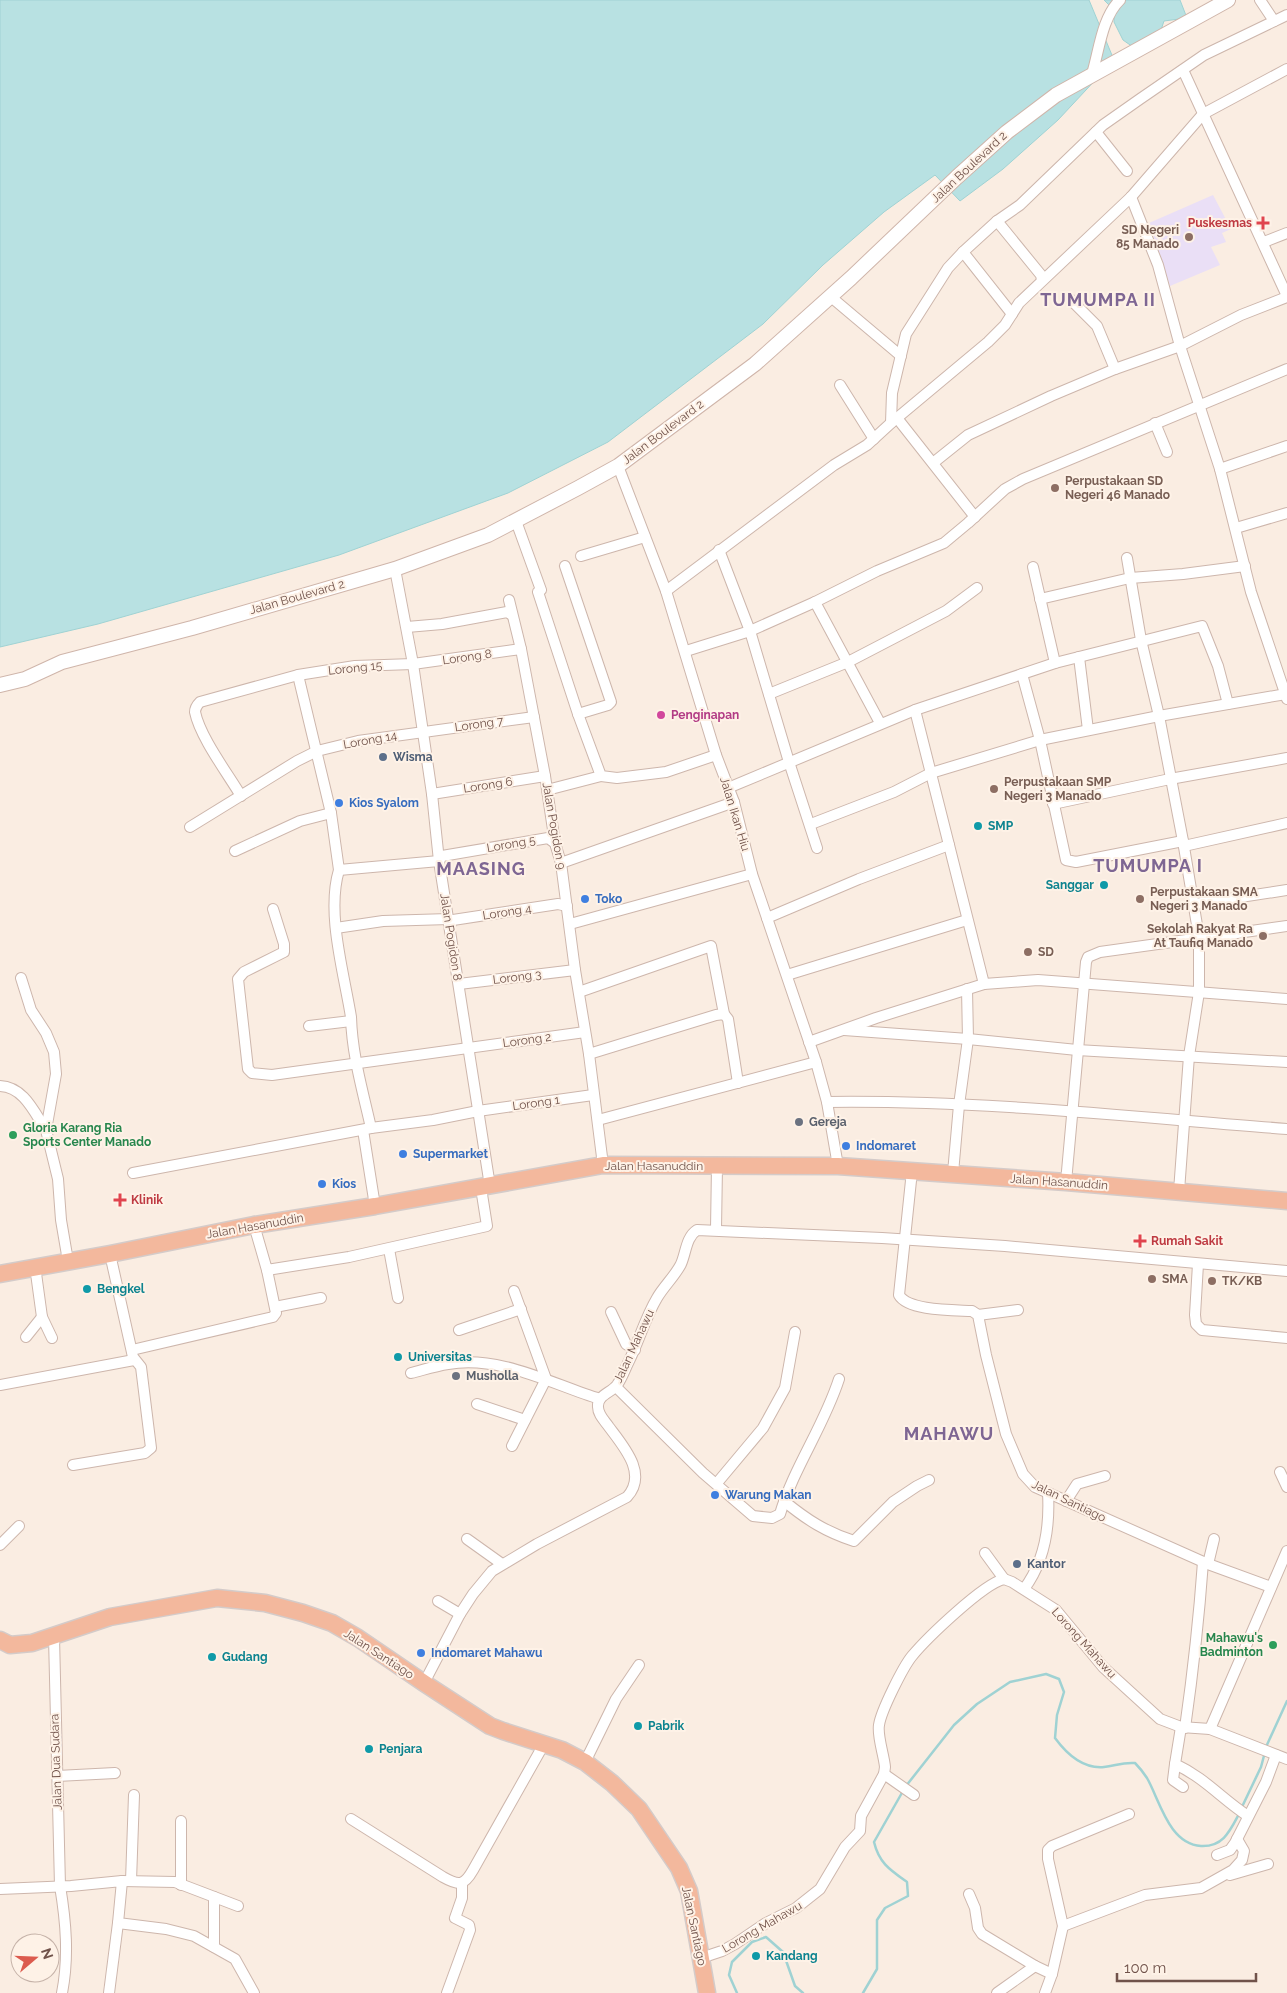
<svg xmlns="http://www.w3.org/2000/svg" width="1287" height="1993" viewBox="0 0 1287 1993" font-family="Raleway,sans-serif">
<rect width="100%" height="100%" fill="#faede2"/>
<!-- education -->
<path fill="#eadff6" d="M 1213,195 L 1231,229 L 1222,233 L 1226,242 L 1211,247 L 1220,265 L 1170,286 L 1149,223 Z"/>
<!-- water -->
<g fill="#b8e1e2" stroke="#9fd2d3">
<path d="M 0,0 L 1089,0 L 1114,60 L 1058,120 L 1003,169 L 960,201 L 935,175 L 884,212 L 823,265 L 763,324 L 608,442 L 508,493 L 339,555 L 98,624 L 0,647 Z"/>
<path d="M 1104,0 L 1180,0 L 1187,18 L 1164,21 L 1159,36 L 1133,47 L 1123,40 L 1114,22 L 1114,13 L 1111,7 Z"/>
</g>
<g fill="none" stroke-linecap="round" stroke-linejoin="round">
<!-- stream -->
<g stroke="#9fd2d3" stroke-width="2.5">
<path d="M 1266,1747 L 1287,1701"/>
<path d="M 906,1786 L 954,1725 L 977,1704 L 1010,1682 L 1046,1674 L 1059,1679 L 1064,1692 L 1057,1715 L 1055,1738 C 1066,1753 1083,1769 1104,1767 C 1115,1766 1122,1762 1135,1763 C 1139,1767 1143,1772 1147,1778 C 1160,1801 1169,1844 1201,1846 C 1223,1847 1230,1831 1239,1814"/>
<path d="M 1241,1809 L 1261,1767 L 1265,1752"/>
<path d="M 737,1993 L 729,1975 L 732,1962 L 752,1942 L 766,1937 L 783,1952 L 795,1986 L 803,1993"/>
<path d="M 863,1993 L 877,1969 L 877,1920 L 885,1908 L 908,1896 L 907,1882 C 890,1870 879,1863 874,1842 L 903,1791"/>
</g>
<!-- minor casing -->
<g stroke="#cdb6ac" stroke-width="12">
<g id="minor">
<path d="M 1260,0 L 1274,21"/>
<path d="M 1183,70 L 1287,296"/>
<path d="M 1092,74 C 1099,51 1102,17 1120,0"/>
<path d="M 1096,132 L 1127,171"/>
<path d="M 1131,197 L 1158,265 L 1180,346 L 1220,469 L 1251,592 L 1287,699"/>
<path d="M 997,221 L 1041,275 L 1042,280"/>
<path d="M 1264,242 L 1287,233"/>
<path d="M 963,252 L 1012,314"/>
<path d="M 831,297 L 901,356"/>
<path d="M 1070,299 L 1097,326 L 1115,369"/>
<path d="M 840,385 L 874,439"/>
<path d="M 897,418 L 975,517"/>
<path d="M 891,423 L 988,342 L 1005,325 L 1019,303 L 1131,197 L 1203,114 L 1287,69"/>
<path d="M 1155,423 L 1167,452"/>
<path d="M 933,463 L 968,435 L 1051,396 L 1115,369 L 1180,346 L 1241,315 L 1287,297"/>
<path d="M 618,466 L 666,591 L 716,755 L 734,802 L 752,874 L 816,1062 L 827,1102 L 838,1166"/>
<path d="M 1220,469 L 1287,446"/>
<path d="M 516,521 L 541,590 L 538,592 L 578,714 L 601,776 L 617,778 L 666,772 L 716,755"/>
<path d="M 1236,528 L 1287,513"/>
<path d="M 719,550 L 750,631 L 789,762 L 817,848"/>
<path d="M 581,556 L 645,537"/>
<path d="M 1127,558 L 1141,640 L 1159,716 L 1183,841 L 1199,937 L 1199,992 L 1189,1056 L 1179,1191"/>
<path d="M 565,566 L 611,702 L 608,705 L 578,714"/>
<path d="M 1033,567 L 1055,663"/>
<path d="M 395,569 L 413,664 L 432,794 L 439,861 L 490,1186"/>
<path d="M 666,591 L 834,465 L 867,445 L 891,423 L 892,393 L 906,334 L 948,268 L 963,252 L 997,221 L 1020,205 L 1103,125 L 1140,99 L 1204,55 L 1287,15"/>
<path d="M 1040,599 L 1130,578 L 1183,574 L 1245,566"/>
<path d="M 509,600 L 521,649 L 545,776 L 555,843 L 561,863 L 575,970 L 589,1054 L 603,1165"/>
<path d="M 815,602 L 880,723"/>
<path d="M 407,627 L 442,624 L 507,612 L 512,615"/>
<path d="M 686,651 L 750,631 L 815,602 L 877,571 L 944,543 L 968,523 L 1005,489 L 1023,479 L 1287,369"/>
<path d="M 1079,657 L 1088,730"/>
<path d="M 1022,674 L 1040,740 L 1066,860 L 1076,862 L 1183,841"/>
<path d="M 298,675 L 331,813 L 339,870 L 439,861 L 442,856 L 548,838 L 555,843"/>
<path d="M 769,694 L 848,662 L 946,611 L 977,588"/>
<path d="M 915,710 L 984,984 L 1038,980 L 1287,999"/>
<path d="M 728,788 L 915,710 L 1055,663 L 1202,626 L 1218,666 L 1228,704"/>
<path d="M 547,790 L 601,776"/>
<path d="M 432,794 L 545,776"/>
<path d="M 241,796 C 228,774 200,737 195,712 C 195,708 197,705 200,702 L 298,675 L 355,666 L 413,664 L 521,649"/>
<path d="M 1053,804 L 1170,779 L 1287,758"/>
<path d="M 811,824 L 894,792 L 931,773 L 1040,740 L 1159,716 L 1286,694"/>
<path d="M 190,827 L 297,761 L 317,751 L 358,741 L 534,717"/>
<path d="M 1184,846 L 1287,823"/>
<path d="M 235,851 L 300,821 L 331,813"/>
<path d="M 561,863 L 734,802"/>
<path d="M 339,870 C 326,913 344,973 351,1017 C 352,1055 363,1092 371,1128"/>
<path d="M 1195,904 L 1287,890"/>
<path d="M 273,909 L 284,944 L 284,952 L 244,972 L 238,979 L 248,1069 L 252,1073 L 272,1075 L 585,1032"/>
<path d="M 767,918 L 859,879 L 949,845"/>
<path d="M 570,924 L 752,874"/>
<path d="M 450,925 L 453,920 L 558,904 L 567,906"/>
<path d="M 336,928 L 383,921 L 449,919"/>
<path d="M 787,975 L 967,920"/>
<path d="M 21,978 L 31,1010 L 46,1033 L 54,1052 L 56,1074 L 46,1130 L 58,1179 L 61,1220 L 68,1261"/>
<path d="M 459,984 L 575,970"/>
<path d="M 579,992 L 711,946 L 724,1014"/>
<path d="M 309,1026 L 351,1021"/>
<path d="M 844,1030 L 968,1039 L 1077,1050 L 1287,1062"/>
<path d="M 809,1042 L 876,1018 L 984,984"/>
<path d="M 589,1054 L 716,1015 L 724,1014 L 728,1019 L 738,1083"/>
<path d="M 0,1086 C 24,1087 34,1112 46,1130"/>
<path d="M 827,1102 C 980,1100 1134,1117 1287,1129"/>
<path d="M 598,1120 L 816,1062"/>
<path d="M 363,1130 L 375,1206"/>
<path d="M 912,1171 L 899,1295 C 908,1311 954,1310 972,1311 L 978,1315 L 986,1355 L 1006,1434 L 1023,1474 L 1035,1487 L 1208,1564 L 1271,1587"/>
<path d="M 133,1173 L 371,1128 L 433,1120 L 478,1111 L 593,1095"/>
<path d="M 953,1173 L 959,1105 L 968,1039 L 967,989"/>
<path d="M 1066,1182 L 1086,962 L 1088,957 L 1100,952 L 1287,926"/>
<path d="M 254,1225 L 267,1270 L 349,1257 L 487,1226 L 481,1188"/>
<path d="M 716,1229 L 717,1166"/>
<path d="M 389,1249 L 398,1298"/>
<path d="M 1198,1264 L 1195,1315 L 1196,1324 L 1202,1330 L 1287,1338"/>
<path d="M 35,1266 L 42,1317 L 52,1338"/>
<path d="M 275,1307 L 321,1298"/>
<path d="M 611,1312 L 626,1344 L 635,1350"/>
<path d="M 978,1315 L 1018,1310"/>
<path d="M 459,1330 L 521,1309"/>
<path d="M 26,1337 L 42,1317"/>
<path d="M 132,1350 L 273,1317 L 276,1313 L 267,1270"/>
<path d="M 411,1373 C 423,1370 435,1366 448,1364 C 501,1355 551,1384 600,1399"/>
<path d="M 0,1385 L 134,1360"/>
<path d="M 616,1387 L 703,1473 L 753,1516 L 772,1518 L 780,1514 C 794,1467 824,1426 839,1379"/>
<path d="M 477,1404 L 525,1420"/>
<path d="M 512,1446 L 546,1379 L 514,1291"/>
<path d="M 73,1465 L 145,1453 L 151,1448 L 141,1367 L 133,1357 L 110,1254"/>
<path d="M 1280,1472 L 1287,1487"/>
<path d="M 717,1483 L 763,1428 L 785,1388 L 795,1332"/>
<path d="M 784,1501 C 807,1520 826,1532 854,1541 L 893,1502 L 917,1486 L 929,1480"/>
<path d="M 1066,1501 L 1077,1484 L 1105,1476"/>
<path d="M 467,1539 L 502,1564"/>
<path d="M 0,1545 L 19,1526"/>
<path d="M 985,1553 L 1004,1579"/>
<path d="M 1208,1564 L 1214,1539"/>
<path d="M 1024,1589 C 1045,1561 1050,1528 1048,1493"/>
<path d="M 438,1601 L 460,1614"/>
<path d="M 54,1637 L 60,1886 C 66,1922 69,1957 62,1993"/>
<path d="M 424,1683 L 460,1614 L 473,1594 L 492,1571 L 537,1544 L 627,1497 C 648,1474 624,1447 609,1427 C 605,1421 598,1415 598,1407 C 597,1395 611,1393 617,1385 C 622,1378 625,1369 629,1361 C 639,1341 645,1318 657,1298 C 664,1286 675,1276 681,1264 C 686,1253 686,1237 697,1230 L 882,1238 L 1005,1246 L 1287,1271"/>
<path d="M 1181,1727 L 1175,1764 C 1205,1778 1222,1799 1248,1816"/>
<path d="M 1185,1728 C 1193,1672 1199,1618 1203,1562"/>
<path d="M 1210,1729 L 1287,1759"/>
<path d="M 585,1762 L 616,1699 L 639,1665"/>
<path d="M 1175,1764 L 1173,1780 L 1183,1787"/>
<path d="M 884,1774 L 914,1795"/>
<path d="M 57,1776 L 115,1773"/>
<path d="M 351,1819 L 443,1877 C 459,1886 464,1886 473,1870 L 544,1744"/>
<path d="M 1217,1855 L 1230,1850 L 1235,1843 L 1266,1782 L 1276,1755"/>
<path d="M 1230,1875 L 1268,1864"/>
<path d="M 122,1881 L 175,1882 L 238,1906"/>
<path d="M 131,1881 L 134,1795"/>
<path d="M 181,1885 L 181,1821"/>
<path d="M 0,1889 L 71,1886 L 122,1881 L 118,1923 L 166,1929 L 194,1936 L 235,1959 L 254,1993"/>
<path d="M 969,1894 L 975,1908 L 978,1928 L 982,1934 L 1035,1966 L 1052,1974"/>
<path d="M 214,1897 L 214,1947"/>
<path d="M 1063,1926 L 1145,1895 L 1201,1888 L 1233,1870 L 1242,1860 L 1244,1851 L 1237,1839"/>
<path d="M 701,1958 L 722,1951 L 735,1944 L 766,1923 L 796,1908 L 820,1889 L 845,1847 L 860,1831 L 861,1816 L 884,1774 L 885,1767 C 884,1755 877,1736 879,1725 C 881,1711 903,1667 912,1656 C 927,1638 983,1584 1004,1579 L 1012,1582 L 1056,1610 L 1103,1667 L 1160,1719 L 1181,1727 L 1210,1729 L 1287,1551"/>
<path d="M 109,1993 L 118,1923"/>
<path d="M 447,1993 L 470,1930 L 469,1925 L 455,1918 L 462,1898 L 462,1883"/>
<path d="M 997,1993 L 1035,1966"/>
<path d="M 1045,1993 L 1052,1974 L 1063,1926 L 1048,1859 L 1048,1850 L 1052,1846 L 1129,1814"/>
</g>
</g>
<!-- secondary casing -->
<g stroke="#cfb5aa" stroke-width="16">
<path id="secondary" d="M 0,685 L 25,679 L 62,662 L 192,628 L 395,569 L 488,535 L 578,488 L 618,466 L 755,364 L 851,278 L 957,177 L 1007,132 L 1056,95 L 1228,0"/>
</g>
<!-- trunk casing -->
<g stroke="#d4cbc9" stroke-width="19">
<g id="trunk">
<path d="M 0,1274 L 110,1254 L 254,1225 L 375,1206 L 603,1165 L 838,1166 L 1066,1182 L 1287,1201"/>
<path d="M 0,1640 L 10,1645 L 32,1643 L 110,1617 L 217,1598 L 265,1603 L 303,1613 L 332,1623 L 358,1638 L 424,1683 L 490,1726 L 503,1731 L 562,1750 L 585,1762 L 612,1783 L 639,1809 L 679,1868 L 689,1891 L 707,1993"/>
</g>
</g>
<!-- minor -->
<use href="#minor" stroke="#fff" stroke-width="10"/>
<!-- secondary -->
<use href="#secondary" stroke="#fff" stroke-width="14"/>
<!-- trunk -->
<use href="#trunk" stroke="#f3b89d" stroke-width="16"/>
</g>
<!-- markers -->
<g fill="#e0444e" stroke="#fef2e7" stroke-width="2">
<path d="M1260.5 215.5h5v5h5v5h-5v5h-5v-5h-5v-5h5z"/>
<path d="M117.5 1192.5h5v5h5v5h-5v5h-5v-5h-5v-5h5z"/>
<path d="M1137.5 1233.5h5v5h5v5h-5v5h-5v-5h-5v-5h5z"/>
</g>
<g fill="#8d6e63" stroke="#fef2e7" stroke-width="2">
<circle cx="1189" cy="237" r="5"/>
<circle cx="1055" cy="488" r="5"/>
<circle cx="994" cy="789" r="5"/>
<circle cx="1140" cy="899" r="5"/>
<circle cx="1263" cy="936" r="5"/>
<circle cx="1028" cy="952" r="5"/>
<circle cx="1152" cy="1279" r="5"/>
<circle cx="1212" cy="1281" r="5"/>
</g>
<circle fill="#d1479c" stroke="#fef2e7" stroke-width="2" cx="661" cy="715" r="5"/>
<g fill="#5c6f8a" stroke="#fef2e7" stroke-width="2">
<circle cx="383" cy="757" r="5"/>
<circle cx="1017" cy="1564" r="5"/>
</g>
<g fill="#3f7fe0" stroke="#fef2e7" stroke-width="2">
<circle cx="339" cy="803" r="5"/>
<circle cx="585" cy="899" r="5"/>
<circle cx="846" cy="1146" r="5"/>
<circle cx="403" cy="1154" r="5"/>
<circle cx="322" cy="1184" r="5"/>
<circle cx="715" cy="1495" r="5"/>
<circle cx="421" cy="1653" r="5"/>
</g>
<g fill="#0f9aa8" stroke="#fef2e7" stroke-width="2">
<circle cx="978" cy="826" r="5"/>
<circle cx="1104" cy="885" r="5"/>
<circle cx="87" cy="1289" r="5"/>
<circle cx="398" cy="1357" r="5"/>
<circle cx="212" cy="1657" r="5"/>
<circle cx="638" cy="1726" r="5"/>
<circle cx="369" cy="1749" r="5"/>
<circle cx="756" cy="1956" r="5"/>
</g>
<g fill="#6b7280" stroke="#fef2e7" stroke-width="2">
<circle cx="799" cy="1122" r="5"/>
<circle cx="456" cy="1376" r="5"/>
</g>
<g fill="#2e9e5b" stroke="#fef2e7" stroke-width="2">
<circle cx="13" cy="1135" r="5"/>
<circle cx="1273" cy="1645" r="5"/>
</g>
<g text-anchor="middle" dominant-baseline="central" stroke-width="4" stroke-linejoin="round" paint-order="stroke">
<!-- street labels -->
<g font-size="12" fill="#70524a" stroke="#fef2e7">
<text transform="translate(969 167) rotate(-43)">Jalan Boulevard 2</text>
<text transform="translate(663 432) rotate(-37)">Jalan Boulevard 2</text>
<text transform="translate(297 597) rotate(-16)">Jalan Boulevard 2</text>
<text transform="translate(467 657) rotate(-8)">Lorong 8</text>
<text transform="translate(355 668) rotate(-6)">Lorong 15</text>
<text transform="translate(479 724) rotate(-8)">Lorong 7</text>
<text transform="translate(370 740) rotate(-10)">Lorong 14</text>
<text transform="translate(488 785) rotate(-9)">Lorong 6</text>
<text transform="translate(735 814) rotate(73)">Jalan Ikan Hiu</text>
<text transform="translate(554 826) rotate(80)">Jalan Pogidon 9</text>
<text transform="translate(511 844) rotate(-10)">Lorong 5</text>
<text transform="translate(507 912) rotate(-9)">Lorong 4</text>
<text transform="translate(451 937) rotate(81)">Jalan Pogidon 8</text>
<text transform="translate(517 977) rotate(-7)">Lorong 3</text>
<text transform="translate(527 1040) rotate(-8)">Lorong 2</text>
<text transform="translate(536 1103) rotate(-8)">Lorong 1</text>
<text x="654" y="1166">Jalan Hasanuddin</text>
<text transform="translate(1059 1182) rotate(4)">Jalan Hasanuddin</text>
<text transform="translate(255 1226) rotate(-10)">Jalan Hasanuddin</text>
<text transform="translate(634 1346) rotate(-65)">Jalan Mahawu</text>
<text transform="translate(1069 1501) rotate(26)">Jalan Santiago</text>
<text transform="translate(1084 1643) rotate(48)">Lorong Mahawu</text>
<text transform="translate(379 1654) rotate(33)">Jalan Santiago</text>
<text transform="translate(56 1762) rotate(-92)">Jalan Dua Sudara</text>
<text transform="translate(694 1926) rotate(78)">Jalan Santiago</text>
<text transform="translate(762 1927) rotate(-30)">Lorong Mahawu</text>
</g>
<!-- health labels -->
<g font-size="12" font-weight="bold" fill="#be3a42" stroke="#fef2e7" text-anchor="start">
<text x="1252" y="223" text-anchor="end">Puskesmas</text>
<text x="131" y="1200">Klinik</text>
<text x="1151" y="1241">Rumah Sakit</text>
</g>
<!-- education labels -->
<g font-size="12" font-weight="bold" fill="#785e54" stroke="#fef2e7" text-anchor="start">
<text x="1179" y="230" text-anchor="end">SD Negeri<tspan x="1179" dy="14">85 Manado</tspan></text>
<text x="1065" y="481">Perpustakaan SD<tspan x="1065" dy="14">Negeri 46 Manado</tspan></text>
<text x="1004" y="782">Perpustakaan SMP<tspan x="1004" dy="14">Negeri 3 Manado</tspan></text>
<text x="1150" y="892">Perpustakaan SMA<tspan x="1150" dy="14">Negeri 3 Manado</tspan></text>
<text x="1253" y="929" text-anchor="end">Sekolah Rakyat Ra<tspan x="1253" dy="14">At Taufiq Manado</tspan></text>
<text x="1038" y="952">SD</text>
<text x="1162" y="1279">SMA</text>
<text x="1222" y="1281">TK/KB</text>
</g>
<!-- hotel labels -->
<g font-size="12" font-weight="bold" fill="#b23c85" stroke="#fef2e7" text-anchor="start">
<text x="671" y="715">Penginapan</text>
</g>
<!-- service labels -->
<g font-size="12" font-weight="bold" fill="#4e5e75" stroke="#fef2e7" text-anchor="start">
<text x="393" y="757">Wisma</text>
<text x="1027" y="1564">Kantor</text>
</g>
<!-- shop labels -->
<g font-size="12" font-weight="bold" fill="#366cbe" stroke="#fef2e7" text-anchor="start">
<text x="349" y="803">Kios Syalom</text>
<text x="595" y="899">Toko</text>
<text x="856" y="1146">Indomaret</text>
<text x="413" y="1154">Supermarket</text>
<text x="332" y="1184">Kios</text>
<text x="725" y="1495">Warung Makan</text>
<text x="431" y="1653">Indomaret Mahawu</text>
</g>
<!-- culture labels -->
<g font-size="12" font-weight="bold" fill="#0d838f" stroke="#fef2e7" text-anchor="start">
<text x="988" y="826">SMP</text>
<text x="1094" y="885" text-anchor="end">Sanggar</text>
<text x="97" y="1289">Bengkel</text>
<text x="408" y="1357">Universitas</text>
<text x="222" y="1657">Gudang</text>
<text x="648" y="1726">Pabrik</text>
<text x="379" y="1749">Penjara</text>
<text x="766" y="1956">Kandang</text>
</g>
<!-- worship labels -->
<g font-size="12" font-weight="bold" fill="#5b616d" stroke="#fef2e7" text-anchor="start">
<text x="809" y="1122">Gereja</text>
<text x="466" y="1376">Musholla</text>
</g>
<!-- leisure labels -->
<g font-size="12" font-weight="bold" fill="#27864d" stroke="#fef2e7" text-anchor="start">
<text x="23" y="1128">Gloria Karang Ria<tspan x="23" dy="14">Sports Center Manado</tspan></text>
<text x="1263" y="1638" text-anchor="end">Mahawu's<tspan x="1263" dy="14">Badminton</tspan></text>
</g>
<!-- district labels -->
<g font-size="18" font-weight="bold" letter-spacing="1" fill="#7e6693" stroke="#fef2e7">
<text x="1098" y="299">TUMUMPA II</text>
<text x="1148" y="865">TUMUMPA I</text>
<text x="481" y="868">MAASING</text>
<text x="949" y="1433">MAHAWU</text>
</g>
</g>
<!-- north arrow -->
<g transform="translate(35 1958) rotate(71)"><circle r="24" fill="#fef2e7" stroke="#c5b2a8"/>
<path d="M0-4L9 19L0 12L-9 19Z" fill="#dc5b4e"/>
<text y="-8" font-size="14" font-weight="bold" text-anchor="middle" fill="#70524a">N</text>
</g>
<!-- scale -->
<path d="M1117 1973v8h139v-8" fill="none" stroke="#70524a" stroke-width="2.5"/>
<text x="1124" y="1973" font-size="15" fill="#70524a" stroke="#fef2e7" stroke-width="4" paint-order="stroke">100 m</text>
</svg>
